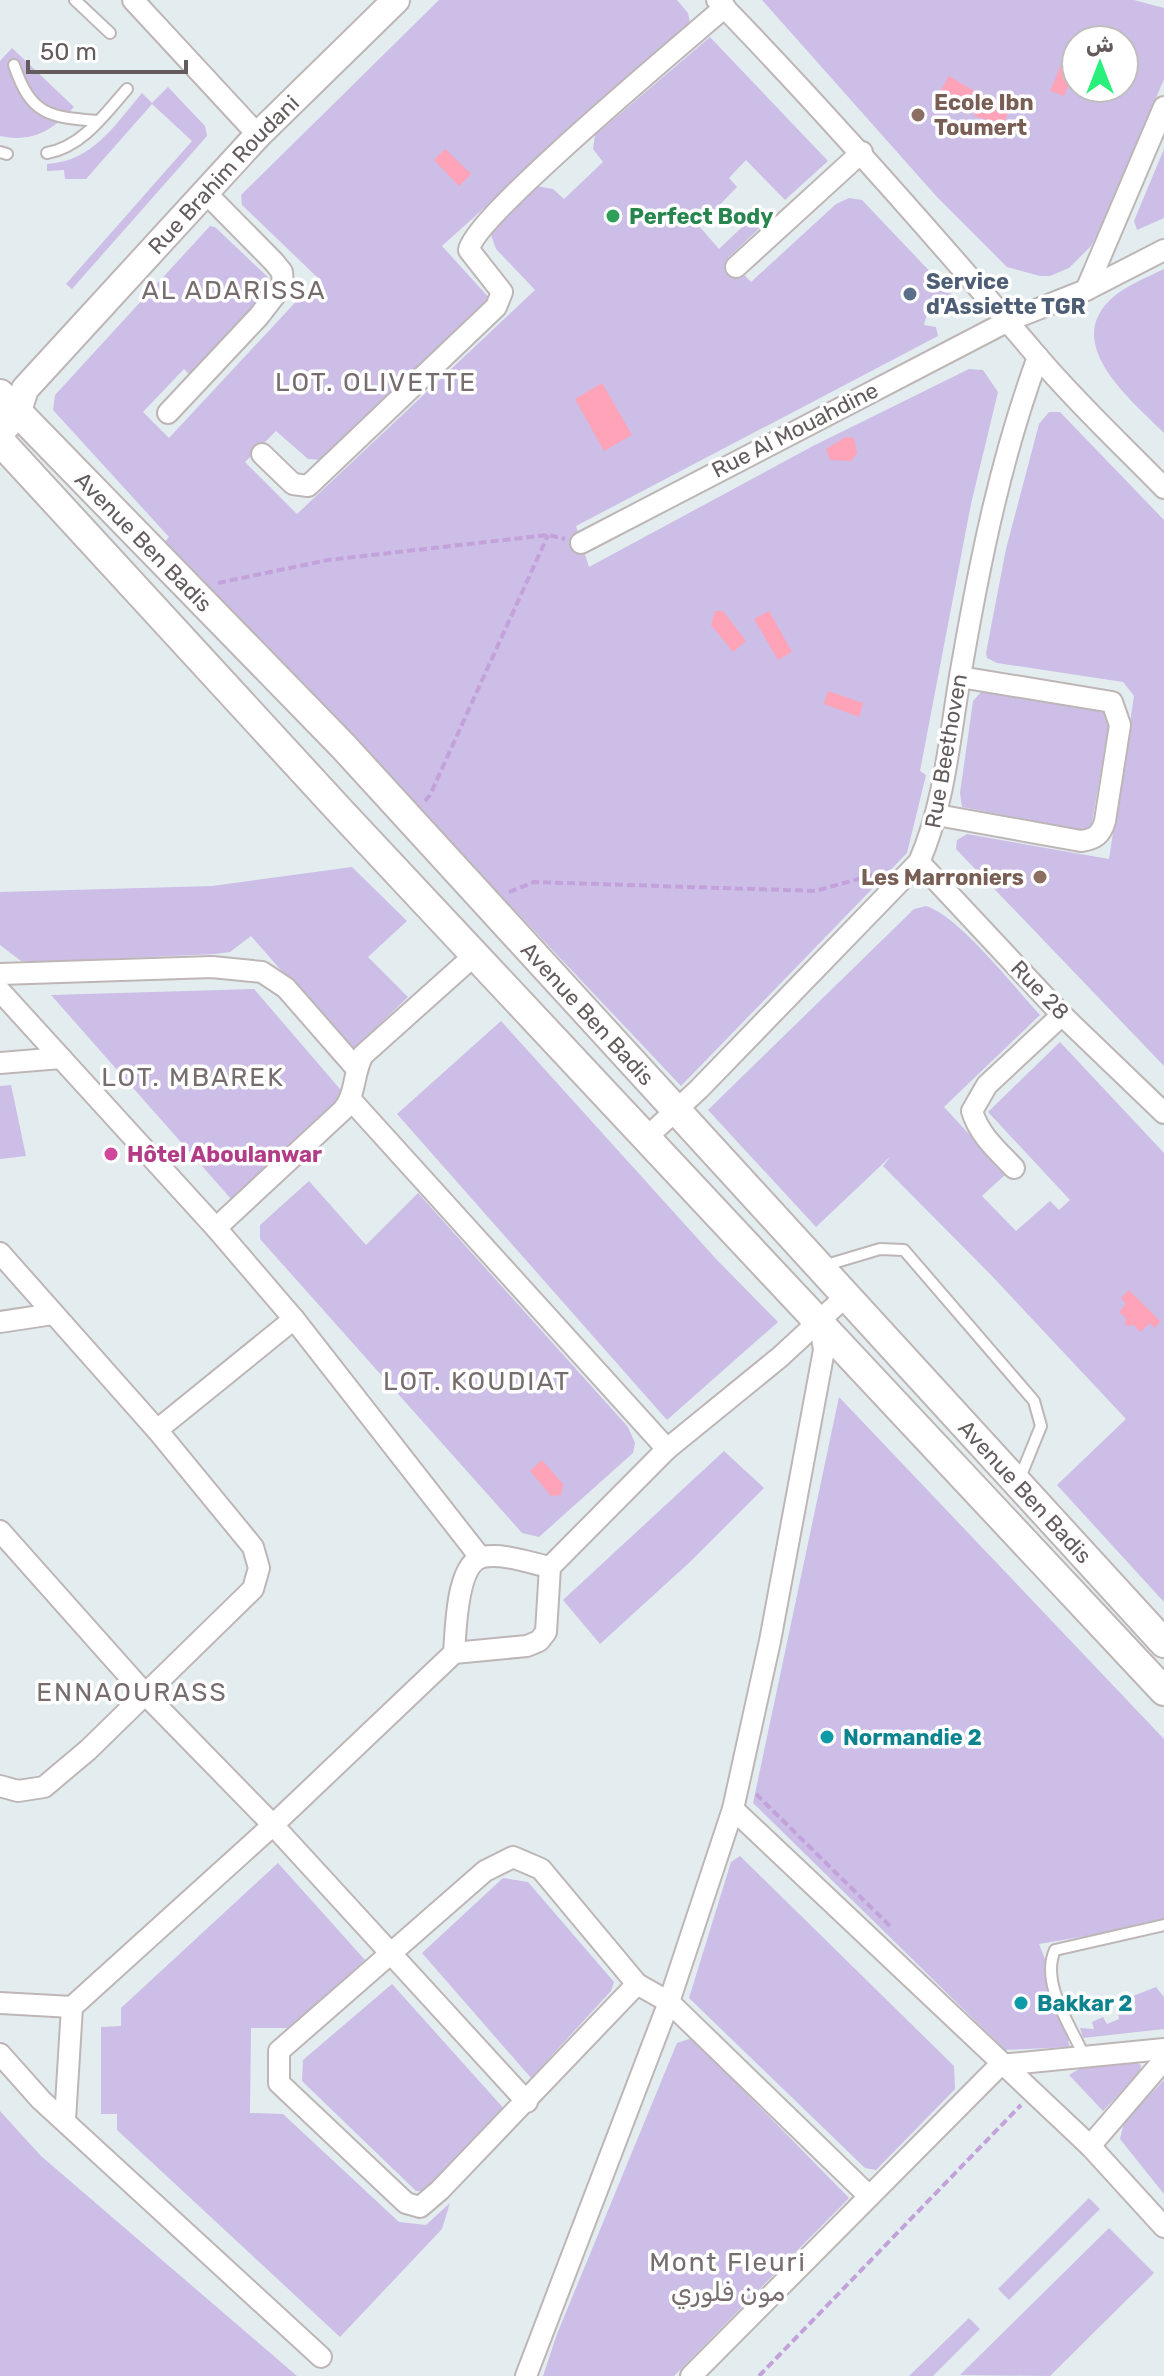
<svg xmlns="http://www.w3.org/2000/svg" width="1164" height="2376" viewBox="0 0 1164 2376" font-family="Rubik,'Noto Sans Arabic',sans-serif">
<rect width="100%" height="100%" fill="#e3edef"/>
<!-- green -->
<g fill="#ccbee7" fill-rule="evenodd">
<path d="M 439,0 L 677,0 L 688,13 L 690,23 L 442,246 L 492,301 L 324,460 L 308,459 L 276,431 L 245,462 L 297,514 L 535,290 L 496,249 L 490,232 L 536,186 L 553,189 L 564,199 L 603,162 L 593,149 L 595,135 L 710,37 L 828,161 L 785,200 L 746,160 L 729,178 L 737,187 L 699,226 L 719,249 L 759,211 L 768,220 L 728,258 L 751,282 L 836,204 L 849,198 L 862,200 L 955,298 L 939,306 L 929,306 L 924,325 L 936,327 L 938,336 L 576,526 L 589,567 L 813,446 L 969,369 L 983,370 L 998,392 L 971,504 L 920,771 L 926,775 L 907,853 L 681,1086 L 181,557 L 170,566 L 156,551 L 169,537 L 53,410 L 55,395 L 210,226 L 215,227 L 273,282 L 273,288 L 193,378 L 184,369 L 143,412 L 169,438 L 318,278 L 242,205 L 241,195 Z"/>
<path d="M 762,0 L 1134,0 L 1164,8 L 1164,79 L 1105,220 L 1091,246 L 1069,268 L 1050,276 L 1040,276 L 1007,267 L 937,197 ZM 1076,40 L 1124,40 L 1124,88 L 1076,88 Z"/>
<path d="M 12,48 L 74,107 C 53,130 33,143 0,136 L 0,61 Z"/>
<path d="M 168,87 L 205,126 L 207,136 L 72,289 L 66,284 L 192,141 L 152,104 L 86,179 L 65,179 L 64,170 L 47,171 L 47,164 C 93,161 114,126 142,93 L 152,103 Z"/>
<path d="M 1164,149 L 1164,218 L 1137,230 L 1134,221 Z"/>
<path d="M 1164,269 L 1164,433 C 1135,403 1062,346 1110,300 C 1124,286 1146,278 1164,269 Z"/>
<path d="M 1049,412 L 1060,412 L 1164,520 L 1164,1066 L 956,849 L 957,840 L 967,834 L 1109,859 L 1134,696 L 1123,682 L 997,663 L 987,658 L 986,653 L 1006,549 L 1039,424 Z"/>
<path d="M 983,690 L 1106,710 L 1109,723 L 1091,829 L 1084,831 L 962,807 L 960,793 L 973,701 Z"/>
<path d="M 352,867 L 407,921 L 368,957 L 408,997 L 352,1051 L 251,936 L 230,952 L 215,954 L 40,962 L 21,961 L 0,945 L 0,892 L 212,886 Z"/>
<path d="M 926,906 C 959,916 1014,987 1040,1015 L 944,1107 L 1006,1174 L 982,1196 L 1016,1231 L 1050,1201 L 1059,1210 L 1070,1200 L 988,1112 L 1060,1042 L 1164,1153 L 1164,1602 L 1057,1485 L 1126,1419 L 991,1275 L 883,1166 L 891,1156 L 816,1227 L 708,1110 L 914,909 Z"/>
<path d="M 254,989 L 346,1096 L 232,1200 L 51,995 Z"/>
<path d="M 501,1021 L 717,1260 L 778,1322 L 667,1420 L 397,1114 Z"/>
<path d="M 11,1085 L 26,1156 L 0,1159 L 0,1086 Z"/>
<path d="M 309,1181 L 366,1245 L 418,1193 L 628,1427 L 635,1443 L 633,1453 L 539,1537 L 522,1533 L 260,1239 L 260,1225 Z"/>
<path d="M 839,1397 L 1164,1739 L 1164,1919 L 1140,1927 L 1039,1944 L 1077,2039 L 1068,2041 L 1070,2047 L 1005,2050 L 753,1803 Z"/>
<path d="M 724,1451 L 764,1488 L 691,1561 L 600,1644 L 563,1600 Z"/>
<path d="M 740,1856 L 954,2066 L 955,2089 L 876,2170 L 865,2168 L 689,1998 L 731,1862 Z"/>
<path d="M 278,1863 L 365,1960 L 290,2028 L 251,2028 L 250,2113 L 283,2114 L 399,2222 L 426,2225 L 450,2203 L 442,2229 L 340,2337 L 117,2130 L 117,2114 L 101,2114 L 101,2027 L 121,2026 L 121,2008 Z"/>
<path d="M 503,1878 L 528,1882 L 614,1982 L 611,1991 L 531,2078 L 422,1953 Z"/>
<path d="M 392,1984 L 506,2111 L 428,2191 L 416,2191 L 302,2081 L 303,2060 Z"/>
<path d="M 1156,1987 L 1164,1997 L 1164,2029 L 1083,2038 L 1080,2028 L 1094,2029 L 1092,2022 L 1103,2017 L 1107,2024 L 1119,2019 L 1118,2012 L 1136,2007 L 1133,1996 Z"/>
<path d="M 692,2038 L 849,2198 L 674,2376 L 543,2376 L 557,2334 L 677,2043 Z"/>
<path d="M 1135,2062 L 1141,2065 L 1140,2072 L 1103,2111 L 1069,2075 L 1079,2069 Z"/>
<path d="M 1164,2080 L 1164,2194 L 1120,2139 L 1124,2122 Z"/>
<path d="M 0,2111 L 41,2156 L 297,2376 L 0,2376 Z"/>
<path d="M 1089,2198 L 1100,2209 L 1009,2300 L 998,2289 Z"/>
<path d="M 1109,2228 L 1154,2273 L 1050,2376 L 960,2375 Z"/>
<path d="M 969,2318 L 980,2329 L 933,2376 L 909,2376 Z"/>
</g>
<!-- water -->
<g fill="#ffa3b8">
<path d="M 1062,63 L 1076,67 L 1064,96 L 1050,91 Z"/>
<path d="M 949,76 L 976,92 L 967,108 L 940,92 Z"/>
<path d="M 979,98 L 1010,107 L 1004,125 L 974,116 Z"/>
<path d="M 445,149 L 471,174 L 459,186 L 434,160 Z"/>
<path d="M 602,383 L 632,435 L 604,451 L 575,399 Z"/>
<path d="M 846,437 L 854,438 L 857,453 L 851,461 L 830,460 L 826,449 Z"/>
<path d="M 715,611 L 723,611 L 746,641 L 733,652 L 711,625 Z"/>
<path d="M 769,611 L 792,652 L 778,660 L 754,619 Z"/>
<path d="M 828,691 L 863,703 L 859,717 L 824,704 Z"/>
<path d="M 1129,1290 L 1160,1321 L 1155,1328 L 1150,1323 L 1140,1332 L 1134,1325 L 1125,1326 L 1126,1318 L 1119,1312 L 1126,1304 L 1121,1298 Z"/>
<path d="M 542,1460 L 563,1484 L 561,1495 L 551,1496 L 530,1471 Z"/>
</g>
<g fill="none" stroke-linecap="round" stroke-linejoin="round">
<!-- service casing -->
<g stroke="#beb6b6" stroke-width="14">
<g id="service">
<path d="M 75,0 L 110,33"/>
<path d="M 14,65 C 31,115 48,117 98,121"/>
<path d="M 0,152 L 7,154"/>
<path d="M 47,153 C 82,147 105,114 127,89"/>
<path d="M 823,1266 L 880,1249 L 904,1250 L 1034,1401 L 1041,1426 L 1019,1480"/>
<path d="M 1084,2056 C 1071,2026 1040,1983 1055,1950 L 1164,1925"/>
</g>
</g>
<!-- minor casing -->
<g stroke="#beb6b6" stroke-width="24">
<g id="minor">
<path d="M 133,0 L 258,135"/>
<path d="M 717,0 C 829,115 934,235 1038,357 C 1077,403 1122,445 1164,488"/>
<path d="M 736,267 L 862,152"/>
<path d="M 1086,290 L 1164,107"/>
<path d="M 168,413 L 259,316 L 283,285 L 282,272 L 274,262 L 204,191"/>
<path d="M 262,454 L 293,484 L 308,486 L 496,307 L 502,292 L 469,250 C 474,217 686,41 725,7"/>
<path d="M 581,543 L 1010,320 L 1086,290 L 1164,250"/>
<path d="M 937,815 L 1081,841 C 1095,839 1101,835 1105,821 L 1120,725 L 1112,702 L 960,677"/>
<path d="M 919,862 L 1062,1015 L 1164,1113"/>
<path d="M 0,974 L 212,967 L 262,972 L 286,988 L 356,1068"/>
<path d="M 0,991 L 216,1228 L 294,1319 L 480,1557"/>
<path d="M 0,1063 L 61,1058"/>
<path d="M 351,1100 L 667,1449"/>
<path d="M 647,1137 L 699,1089 L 919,862 C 946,801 950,731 962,665 C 980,561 1001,457 1038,357"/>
<path d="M 1014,1168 C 998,1151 979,1135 972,1111 L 987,1085 L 1062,1015"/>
<path d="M 216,1228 L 343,1110 C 356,1095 353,1073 363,1055 L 477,953"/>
<path d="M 0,1253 L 157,1430 L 253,1547 L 259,1568 L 253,1589 L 88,1750 L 44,1787 L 18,1791 L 0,1786"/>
<path d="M 0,1322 L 53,1314"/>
<path d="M 820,1324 L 824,1350 L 770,1641 L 733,1809 L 669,2002 L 868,2195"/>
<path d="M 157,1430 L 294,1319"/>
<path d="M 0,1531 L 146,1695 L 273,1825 L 527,2102"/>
<path d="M 454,1653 C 456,1630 456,1563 483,1557 C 504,1553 530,1563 550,1567"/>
<path d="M 733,1809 L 1090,2146 L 1164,2227"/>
<path d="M 513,1857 L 541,1869 L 637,1984 L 440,2190 L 420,2207 L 406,2203 L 279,2083 L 279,2051 L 485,1871 Z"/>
<path d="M 0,2003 L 72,2007 L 273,1825 L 454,1653 L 527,1646 L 539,1641 L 546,1632 L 550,1567 L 667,1449 L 780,1357 L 845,1297"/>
<path d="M 0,2054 L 41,2100 L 321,2357"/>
<path d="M 65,2120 L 72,2007"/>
<path d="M 1090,2146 L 1164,2060"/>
<path d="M 526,2376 L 669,2002 L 637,1984"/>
<path d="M 691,2376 L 1000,2065 L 1164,2049"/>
</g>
</g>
<!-- tertiary casing -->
<g stroke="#beb6b6" stroke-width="30">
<g id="tertiary">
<path id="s1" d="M 0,433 L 17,414 L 25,389 L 258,135 L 396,0"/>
</g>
</g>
<!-- secondary casing -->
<g stroke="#beb5b5" stroke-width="32">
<g id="secondary">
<path id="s2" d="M 0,394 L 343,746 L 1164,1643"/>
<path d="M 0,441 L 342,813 L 1164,1691"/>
</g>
</g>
<!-- path -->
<g stroke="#c3a1da" stroke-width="4" stroke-dasharray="8 4" stroke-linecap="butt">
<path d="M 218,583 L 328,560 L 548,535 L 565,539"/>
<path d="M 425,801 L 430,795 L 548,535"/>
<path d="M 509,892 L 534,882 L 815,891 L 880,873"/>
<path d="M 756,1794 L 892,1928"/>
<path d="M 759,2376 L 1021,2105"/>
</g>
<!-- service -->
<use href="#service" stroke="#fff" stroke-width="10"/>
<!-- minor -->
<use href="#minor" stroke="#fff" stroke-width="20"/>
<!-- tertiary -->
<use href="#tertiary" stroke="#fff" stroke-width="26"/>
<!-- secondary -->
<use href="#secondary" stroke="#fff" stroke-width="28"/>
</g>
<!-- markers -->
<g fill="#8d6e63" stroke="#fff" stroke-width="3">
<circle cx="918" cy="115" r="8"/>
<circle cx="1040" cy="877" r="8"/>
</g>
<circle fill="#2e9e5b" stroke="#fff" stroke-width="3" cx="613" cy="216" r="8"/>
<circle fill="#5c6f8a" stroke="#fff" stroke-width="3" cx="910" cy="294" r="8"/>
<circle fill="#d1479c" stroke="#fff" stroke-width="3" cx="111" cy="1154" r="8"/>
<g fill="#0f9aa8" stroke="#fff" stroke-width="3">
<circle cx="827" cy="1737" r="8"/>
<circle cx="1021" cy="2003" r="8"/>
</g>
<g text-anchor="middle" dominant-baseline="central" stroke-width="7" stroke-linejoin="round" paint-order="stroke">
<!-- education labels -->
<g font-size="22" font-weight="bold" fill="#785e54" stroke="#fff" text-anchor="start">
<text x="934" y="102">Ecole Ibn<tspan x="934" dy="25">Toumert</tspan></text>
<text x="1024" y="877" text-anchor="end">Les Marroniers</text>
</g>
<!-- street labels -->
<g font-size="22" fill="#645b5c" stroke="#fff">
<text stroke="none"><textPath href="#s1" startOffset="344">Rue Brahim Roudani</textPath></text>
<text transform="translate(795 430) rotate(-27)">Rue Al Mouahdine</text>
<text stroke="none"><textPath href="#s2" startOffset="206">Avenue Ben Badis</textPath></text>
<text transform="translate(946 751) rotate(-80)">Rue Beethoven</text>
<text transform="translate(1040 990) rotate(46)">Rue 28</text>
<text stroke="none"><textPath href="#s2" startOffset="854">Avenue Ben Badis</textPath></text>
<text stroke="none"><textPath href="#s2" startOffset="1502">Avenue Ben Badis</textPath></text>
</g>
<!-- leisure labels -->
<g font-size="22" font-weight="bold" fill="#27864d" stroke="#fff" text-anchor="start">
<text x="629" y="216">Perfect Body</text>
</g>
<!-- service labels -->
<g font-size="22" font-weight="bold" fill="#4e5e75" stroke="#fff" text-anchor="start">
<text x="926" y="281">Service<tspan x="926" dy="25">d'Assiette TGR</tspan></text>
</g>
<!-- hotel labels -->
<g font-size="22" font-weight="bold" fill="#b23c85" stroke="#fff" text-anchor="start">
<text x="127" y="1154">Hôtel Aboulanwar</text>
</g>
<!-- culture labels -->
<g font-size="22" font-weight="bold" fill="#0d838f" stroke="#fff" text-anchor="start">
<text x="843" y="1737">Normandie 2</text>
<text x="1037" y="2003">Bakkar 2</text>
</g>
<!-- quarter labels -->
<g font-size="26" letter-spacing="2" fill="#776c6e" stroke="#fff">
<text x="234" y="290">AL ADARISSA</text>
<text x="376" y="382">LOT. OLIVETTE</text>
<text x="193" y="1077">LOT. MBAREK</text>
<text x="477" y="1381">LOT. KOUDIAT</text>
<text x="132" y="1692">ENNAOURASS</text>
<text x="728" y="2262">Mont Fleuri<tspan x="728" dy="30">مون فلوري</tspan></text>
</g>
</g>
<!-- north arrow -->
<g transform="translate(1100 64)"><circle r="38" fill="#ffffff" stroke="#c1bdbe" stroke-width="2"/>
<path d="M0-6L14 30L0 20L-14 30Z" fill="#28f07a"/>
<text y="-12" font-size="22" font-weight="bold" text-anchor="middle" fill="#645b5c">ش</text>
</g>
<!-- scale -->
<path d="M28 60v12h158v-12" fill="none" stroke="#645b5c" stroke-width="4"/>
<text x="40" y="60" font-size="24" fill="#645b5c" stroke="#ffffff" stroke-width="6" paint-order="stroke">50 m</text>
</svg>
